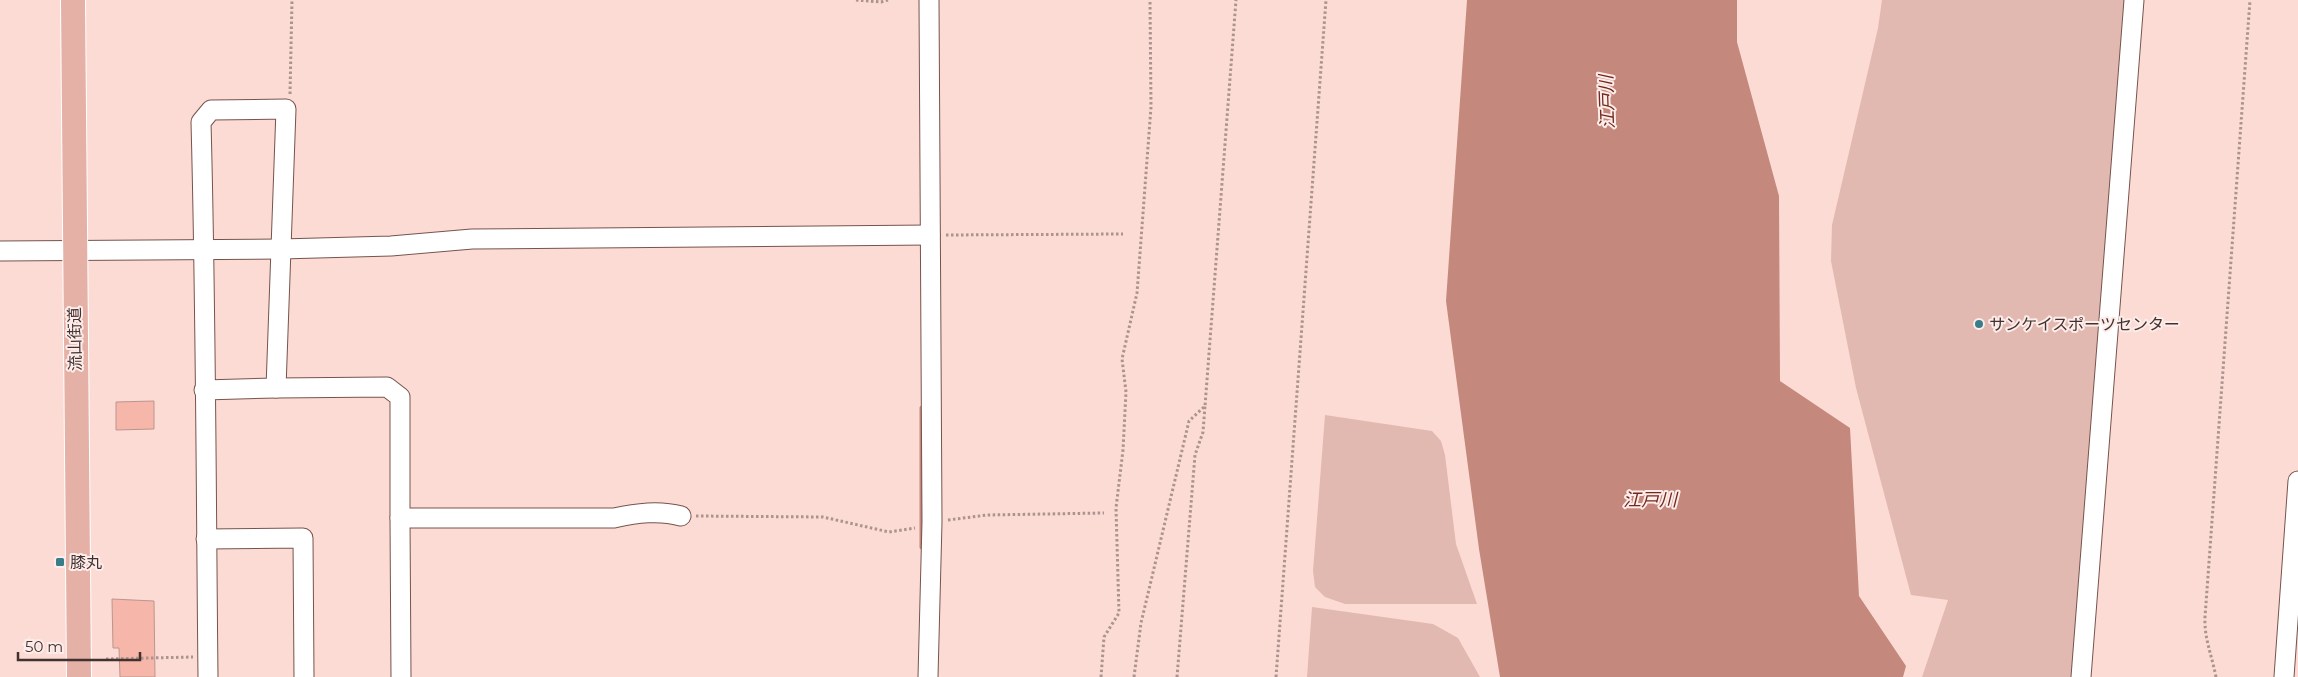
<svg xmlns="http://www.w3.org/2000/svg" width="2298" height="677" viewBox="0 0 2298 677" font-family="Montserrat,'Noto Sans JP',sans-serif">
<rect width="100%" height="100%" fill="#fcdbd4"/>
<!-- green -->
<g fill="#e2b9b1">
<path d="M 1882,0 L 2137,0 L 2087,677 L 1922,677 L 1948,600 L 1911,595 L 1856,388 L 1831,261 L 1832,225 L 1878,28 Z"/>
<path d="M 1325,415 L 1432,431 L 1441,441 L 1445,455 L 1456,544 L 1477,604 L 1345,604 L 1325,597 L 1315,587 L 1313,571 Z"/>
<path d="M 1312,607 L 1433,624 L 1458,638 L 1480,677 L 1307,677 Z"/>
</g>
<!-- water -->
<path fill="#c5887c" d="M 1467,0 L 1737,0 L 1737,42 L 1779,196 L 1780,381 L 1850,428 L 1859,596 L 1906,666 L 1903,677 L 1500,677 L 1479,549 L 1446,301 Z"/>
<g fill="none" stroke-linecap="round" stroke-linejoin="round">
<!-- stream -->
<path stroke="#c5887c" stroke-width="5" d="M 922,408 L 922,547"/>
</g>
<!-- building -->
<g fill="#f6b6a9" stroke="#bb968e">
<path d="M 154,401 L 154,429 L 116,430 L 116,402 Z"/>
<path d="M 112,599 L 154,601 L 155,677 L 120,677 L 119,648 L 113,648 Z"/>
</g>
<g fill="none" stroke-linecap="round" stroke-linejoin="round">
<!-- minor casing -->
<g stroke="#76544d" stroke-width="21">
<g id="minor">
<path d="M 0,251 L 281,249 L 391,246 L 472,239 L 930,235"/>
<path d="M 276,388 L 387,387 L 400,397 L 400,518"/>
<path d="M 204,390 L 276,388 L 286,109 L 211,110 L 201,122 C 206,307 206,492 208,677"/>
<path d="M 206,539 L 303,538 L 304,677"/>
<path d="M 401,677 L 400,518 L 614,518 C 637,513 659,510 681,516"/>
<path d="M 928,677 L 932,522 L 929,0"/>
<path d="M 2081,677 L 2134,0"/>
<path d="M 2284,677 L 2298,481"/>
</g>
</g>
<!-- major casing -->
<g stroke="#fff" stroke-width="26">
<path id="major" d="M 73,0 L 79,677"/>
</g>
<!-- path -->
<g stroke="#ac938d" stroke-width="3" stroke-dasharray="2.5 2.5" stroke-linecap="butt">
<path d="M 856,0 L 881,2 L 888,0"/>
<path d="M 290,94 L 292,0"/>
<path d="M 946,235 L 1123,234"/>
<path d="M 696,516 L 823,517 L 889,532 L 915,528"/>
<path d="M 948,520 L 987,515 L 1104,513"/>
<path d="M 106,659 L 193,657"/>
<path d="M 1101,677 L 1104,637 L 1119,613 L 1116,508 L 1123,450 L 1126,392 L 1122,359 L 1137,293 L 1151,107 L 1150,0"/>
<path d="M 1134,677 L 1141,623 L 1189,421 L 1205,406 L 1236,0"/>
<path d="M 1177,677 L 1195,455 L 1203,432 L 1205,406"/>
<path d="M 1276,677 L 1326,0"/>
<path d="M 2216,677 C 2212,656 2204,638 2205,617 L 2250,0"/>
</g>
<!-- minor -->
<use href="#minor" stroke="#fff" stroke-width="19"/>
<!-- major -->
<use href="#major" stroke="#e5b1a7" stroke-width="24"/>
</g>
<!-- markers -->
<g fill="#377d8a" stroke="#fdece9" stroke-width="2">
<circle cx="1979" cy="324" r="5"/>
<rect x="55" y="557" width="10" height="10" rx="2.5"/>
</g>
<g text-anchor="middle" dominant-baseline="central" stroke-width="4" stroke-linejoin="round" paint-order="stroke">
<!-- poi labels -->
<g font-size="16" fill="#42322f" stroke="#fdece9" text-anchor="start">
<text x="1989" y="324">サンケイスポーツセンター</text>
<text x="70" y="562">膝丸</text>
</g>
<!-- street labels -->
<g font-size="16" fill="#42322f" stroke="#fdece9">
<text transform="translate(75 339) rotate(-91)">流山街道</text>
</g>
<!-- water labels -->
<g font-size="18" font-style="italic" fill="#72281c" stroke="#fdece9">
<text transform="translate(1607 102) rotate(-92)">江戸川</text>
<text x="1650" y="500">江戸川</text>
</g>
</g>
<!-- scale -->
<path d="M18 652v8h122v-8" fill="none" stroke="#42322f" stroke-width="2.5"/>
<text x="25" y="652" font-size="15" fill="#42322f" stroke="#fdece9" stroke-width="4" paint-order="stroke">50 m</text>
</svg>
